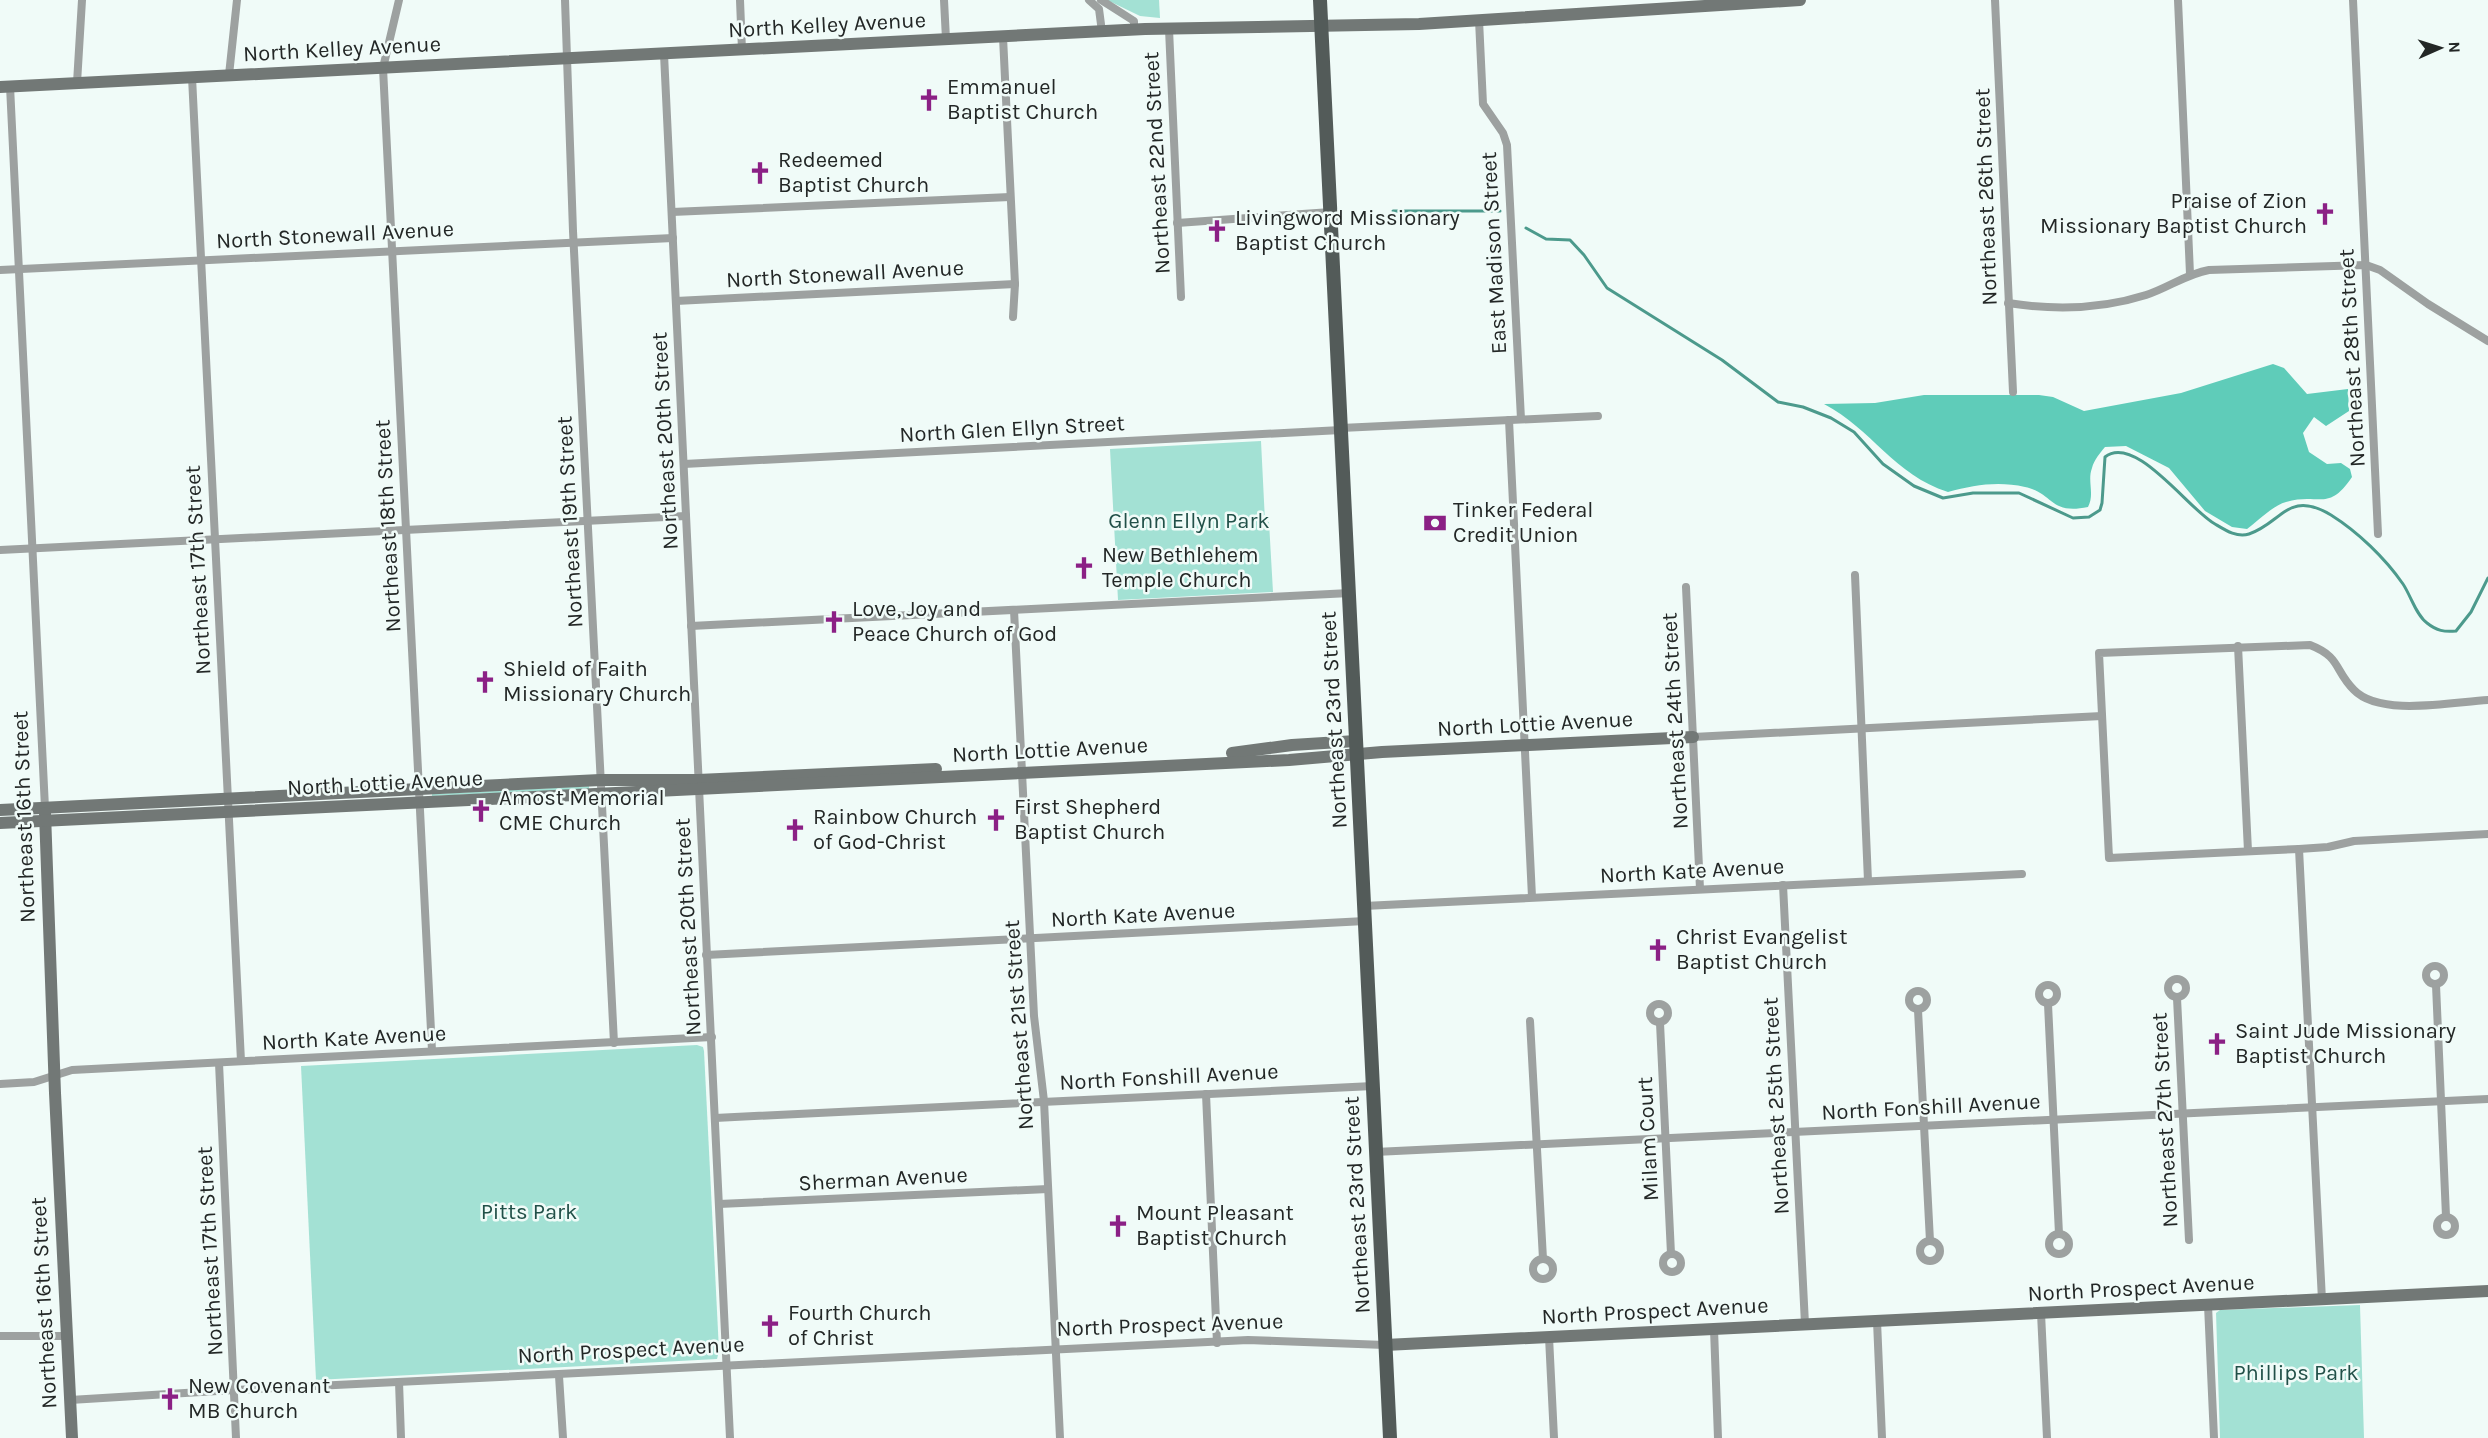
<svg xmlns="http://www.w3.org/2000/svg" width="2488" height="1438" viewBox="0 0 2488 1438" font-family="Karla,sans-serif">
<rect width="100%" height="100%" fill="#f0fbf8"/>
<!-- green -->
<g fill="#a3e1d4">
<path d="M 1107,0 L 1159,0 L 1160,18 L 1140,16 Z"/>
<path d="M 1261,441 L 1265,521 L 1269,522 L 1273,592 L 1118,600 L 1110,449 Z"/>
<path d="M 589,786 L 589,789 L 432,796 L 432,794 Z"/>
<path d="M 697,1045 L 703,1047 L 704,1051 L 719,1351 L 717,1359 L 316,1380 L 301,1066 Z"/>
<path d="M 2360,1305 L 2364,1438 L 2220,1438 L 2216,1313 L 2220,1310 Z"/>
</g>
<!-- forest -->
<path fill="#5fccb9" d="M 2273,364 L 2284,368 L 2307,394 L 2348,389 L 2349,411 L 2326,426 L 2314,417 L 2303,433 L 2309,452 L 2327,464 L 2341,463 L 2350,469 L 2352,477 C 2328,513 2319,492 2286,502 C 2272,506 2258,521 2247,529 L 2232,527 L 2205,511 L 2169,468 L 2126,446 L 2105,447 C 2100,453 2094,460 2092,468 C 2087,481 2095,494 2088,507 C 2049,515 2054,493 2025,487 C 1998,481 1974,485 1948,492 C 1894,475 1872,429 1824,404 L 1875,403 L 1924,395 L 2039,395 L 2053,397 L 2084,411 L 2181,393 Z"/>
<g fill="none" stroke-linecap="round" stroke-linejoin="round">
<!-- stream -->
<g stroke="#4c9a8c" stroke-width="3">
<path d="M 1393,211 L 1500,211"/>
<path d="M 1526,228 L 1546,239 L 1570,240 L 1584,255 L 1607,288 L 1722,360 L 1778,402 L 1803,407 L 1831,418 L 1854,432 L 1883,464 L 1914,486 L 1943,498 L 1973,493 L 2019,493 L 2073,518 L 2089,517 L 2100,510 L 2102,503 L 2105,457 C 2135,433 2189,510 2215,524 C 2225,530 2237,538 2249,534 C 2282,523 2288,489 2331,515 C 2358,532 2385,558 2403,584 C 2411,596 2416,615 2427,623 C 2437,631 2444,632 2456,631 L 2471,612 L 2488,578"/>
</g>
<!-- street -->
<g stroke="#9da1a0" stroke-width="8">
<path d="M 399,0 L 383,68 L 432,1051"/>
<path d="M 565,0 L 573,231 L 614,1043"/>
<path d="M 740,0 L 742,50"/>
<path d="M 944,0 L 946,39"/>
<path d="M 1089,0 L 1099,9 L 1102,32"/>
<path d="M 1101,0 L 1134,21 L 1134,30"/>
<path d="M 1995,0 L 2013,392"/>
<path d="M 2178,0 L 2190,274"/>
<path d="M 2353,0 L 2378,534"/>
<path d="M 1479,20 L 1483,104 L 1503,133 L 1507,145 L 1521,419"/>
<path d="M 1169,29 L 1181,297"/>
<path d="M 1003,37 L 1015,284 L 1013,317"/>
<path d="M 664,54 L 730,1438"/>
<path d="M 229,75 L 237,0"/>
<path d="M 192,77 L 241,1061"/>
<path d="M 77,83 L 82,0"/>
<path d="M 10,86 L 45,808"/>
<path d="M 672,212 L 1010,197"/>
<path d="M 1177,223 L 1331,212"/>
<path d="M 0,270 L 673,238"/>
<path d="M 676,301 L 1015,284"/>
<path d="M 2008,303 C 2053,310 2102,309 2146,295 C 2168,288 2186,274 2209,270 L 2366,265 L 2380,270 L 2428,304 L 2488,341"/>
<path d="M 1509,420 L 1532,897"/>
<path d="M 1341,428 L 1598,416"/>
<path d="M 684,464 L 1341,430"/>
<path d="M 0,550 L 686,516"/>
<path d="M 1855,575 L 1868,881"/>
<path d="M 1686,587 L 1700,889"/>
<path d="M 1014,610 L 1034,1016 L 1044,1101 L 1060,1438"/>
<path d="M 691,626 L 1350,593"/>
<path d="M 2238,646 L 2248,851"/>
<path d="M 2488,700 C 2452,702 2380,717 2354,690 C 2334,670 2341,657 2310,645 L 2099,653 L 2109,858 L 2299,849 L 2328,847 L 2354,841 L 2488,834"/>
<path d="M 1693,737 L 2102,716"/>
<path d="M 2299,849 L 2322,1300"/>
<path d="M 1783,885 L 1805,1324"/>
<path d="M 1364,906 L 2022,874"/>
<path d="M 706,955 L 1365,921"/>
<circle cx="2435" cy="975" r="9"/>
<circle cx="2177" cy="988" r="9"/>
<circle cx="2048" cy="994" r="9"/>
<path d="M 2436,985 L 2446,1216"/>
<circle cx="1918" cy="1000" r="9"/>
<path d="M 2177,998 L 2189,1240"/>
<circle cx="1659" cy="1013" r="9"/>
<path d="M 2048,1004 L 2059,1234"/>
<path d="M 1918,1010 L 1930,1241"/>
<path d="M 1530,1021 L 1543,1259"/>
<path d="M 1660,1023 L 1671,1254"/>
<path d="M 219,1063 L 236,1438"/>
<path d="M 0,1084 L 34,1082 L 72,1070 L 712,1037"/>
<path d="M 1206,1094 L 1217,1343"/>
<path d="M 715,1118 L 1373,1086"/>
<path d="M 1375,1152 L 2488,1099"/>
<path d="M 719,1204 L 1048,1189"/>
<circle cx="2446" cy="1226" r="9"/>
<circle cx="2059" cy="1244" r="10"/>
<circle cx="1930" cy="1251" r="10"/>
<circle cx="1672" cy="1263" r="9"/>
<circle cx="1543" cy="1269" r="10"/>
<path d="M 2208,1305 L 2214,1438"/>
<path d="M 2041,1313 L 2047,1438"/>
<path d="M 1877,1321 L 1882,1438"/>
<path d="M 1714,1329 L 1718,1438"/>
<path d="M 0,1336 L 67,1336"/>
<path d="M 1549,1337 L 1554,1438"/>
<path d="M 559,1376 L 563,1438"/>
<path d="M 399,1382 L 401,1438"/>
<path d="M 70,1400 L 234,1390 L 1248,1340 L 1385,1345"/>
</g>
<!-- secondary -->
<g stroke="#727876" stroke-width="12">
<path d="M 0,87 L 1145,29 L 1419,24 L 1800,0"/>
<path d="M 1232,753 L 1292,745 L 1356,741"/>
<path d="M 0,810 L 600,780 L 698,780 L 936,769"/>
<path d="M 45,813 L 55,1093 L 72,1438"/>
<path d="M 0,823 L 1289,760 L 1382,752 L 1693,737"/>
<path d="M 1385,1345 L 2488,1291"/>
</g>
<!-- primary -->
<path stroke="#535b59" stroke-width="14" d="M 1320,0 L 1390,1438"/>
</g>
<!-- icons -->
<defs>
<g id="church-bare" transform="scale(1.8)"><path d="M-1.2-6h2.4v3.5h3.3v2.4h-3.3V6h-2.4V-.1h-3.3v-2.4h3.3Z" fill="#8b2085" stroke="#f0fbf8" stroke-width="2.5" paint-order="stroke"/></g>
<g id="bank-bare" transform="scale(1.8)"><path d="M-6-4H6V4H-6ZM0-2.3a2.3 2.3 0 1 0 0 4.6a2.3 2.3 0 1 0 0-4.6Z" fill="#8b2085" stroke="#f0fbf8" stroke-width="2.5" paint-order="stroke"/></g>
</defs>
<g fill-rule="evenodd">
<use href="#church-bare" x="929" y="100"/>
<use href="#church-bare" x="760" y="173"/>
<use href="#church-bare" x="2325" y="214"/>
<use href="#church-bare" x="1217" y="231"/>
<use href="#bank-bare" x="1435" y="523"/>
<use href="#church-bare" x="1084" y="568"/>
<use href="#church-bare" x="834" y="622"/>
<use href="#church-bare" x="485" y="682"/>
<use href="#church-bare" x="481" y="811"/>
<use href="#church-bare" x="996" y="820"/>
<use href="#church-bare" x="795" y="830"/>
<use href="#church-bare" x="1658" y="950"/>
<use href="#church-bare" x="2217" y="1044"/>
<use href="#church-bare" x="1118" y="1226"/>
<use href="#church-bare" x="770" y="1326"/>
<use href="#church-bare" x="170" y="1399"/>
</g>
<g text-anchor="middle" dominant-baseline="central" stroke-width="5" stroke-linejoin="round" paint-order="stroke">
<!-- street labels -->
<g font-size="22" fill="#232726" stroke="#f0fbf8">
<text transform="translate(827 25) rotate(-3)">North Kelley Avenue</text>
<text transform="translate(342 49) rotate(-3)">North Kelley Avenue</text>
<text transform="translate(1157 163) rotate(-93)">Northeast 22nd Street</text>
<text transform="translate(1986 197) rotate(-92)">Northeast 26th Street</text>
<text transform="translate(335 235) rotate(-3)">North Stonewall Avenue</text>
<text transform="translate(1494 253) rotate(-93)">East Madison Street</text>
<text transform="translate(845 274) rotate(-3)">North Stonewall Avenue</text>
<text transform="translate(2352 358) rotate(-93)">Northeast 28th Street</text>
<text transform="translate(1012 429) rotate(-3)">North Glen Ellyn Street</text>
<text transform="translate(665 441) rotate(-93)">Northeast 20th Street</text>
<text transform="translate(570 522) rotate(-93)">Northeast 19th Street</text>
<text transform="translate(388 526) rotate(-93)">Northeast 18th Street</text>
<text transform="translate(198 570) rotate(-93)">Northeast 17th Street</text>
<text transform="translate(1334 720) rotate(-93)">Northeast 23rd Street</text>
<text transform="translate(1675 721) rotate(-93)">Northeast 24th Street</text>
<text transform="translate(1535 724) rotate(-3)">North Lottie Avenue</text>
<text transform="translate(1050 750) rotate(-3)">North Lottie Avenue</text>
<text transform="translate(385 783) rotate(-3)">North Lottie Avenue</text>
<text transform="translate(24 817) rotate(-92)">Northeast 16th Street</text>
<text transform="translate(1692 871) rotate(-3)">North Kate Avenue</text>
<text transform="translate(1143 915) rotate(-3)">North Kate Avenue</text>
<text transform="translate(688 927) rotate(-93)">Northeast 20th Street</text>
<text transform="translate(1019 1025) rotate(-94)">Northeast 21st Street</text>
<text transform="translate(354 1038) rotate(-3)">North Kate Avenue</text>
<text transform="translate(1169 1077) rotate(-3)">North Fonshill Avenue</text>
<text transform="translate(1776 1106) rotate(-93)">Northeast 25th Street</text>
<text transform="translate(1931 1107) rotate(-3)">North Fonshill Avenue</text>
<text transform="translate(2165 1120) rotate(-93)">Northeast 27th Street</text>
<text transform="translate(1648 1139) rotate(-93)">Milam Court</text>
<text transform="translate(883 1179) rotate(-3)">Sherman Avenue</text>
<text transform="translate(1357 1205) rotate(-93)">Northeast 23rd Street</text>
<text transform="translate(210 1251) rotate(-93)">Northeast 17th Street</text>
<text transform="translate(2141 1288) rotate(-3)">North Prospect Avenue</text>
<text transform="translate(44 1303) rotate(-93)">Northeast 16th Street</text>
<text transform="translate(1655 1311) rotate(-3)">North Prospect Avenue</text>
<text transform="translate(1170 1325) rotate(-2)">North Prospect Avenue</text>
<text transform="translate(631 1350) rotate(-3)">North Prospect Avenue</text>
</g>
<!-- poi labels -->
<g font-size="22" fill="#232726" stroke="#f0fbf8" text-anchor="start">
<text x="947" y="87">Emmanuel<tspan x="947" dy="25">Baptist Church</tspan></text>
<text x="778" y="160">Redeemed<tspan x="778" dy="25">Baptist Church</tspan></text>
<text x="2307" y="201" text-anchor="end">Praise of Zion<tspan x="2307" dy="25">Missionary Baptist Church</tspan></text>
<text x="1235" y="218">Livingword Missionary<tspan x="1235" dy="25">Baptist Church</tspan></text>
<text x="1453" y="510">Tinker Federal<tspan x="1453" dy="25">Credit Union</tspan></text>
<text x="1102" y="555">New Bethlehem<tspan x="1102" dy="25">Temple Church</tspan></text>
<text x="852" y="609">Love, Joy and<tspan x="852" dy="25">Peace Church of God</tspan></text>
<text x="503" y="669">Shield of Faith<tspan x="503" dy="25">Missionary Church</tspan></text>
<text x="499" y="798">Amost Memorial<tspan x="499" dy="25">CME Church</tspan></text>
<text x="1014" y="807">First Shepherd<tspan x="1014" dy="25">Baptist Church</tspan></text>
<text x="813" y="817">Rainbow Church<tspan x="813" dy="25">of God-Christ</tspan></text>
<text x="1676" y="937">Christ Evangelist<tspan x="1676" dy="25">Baptist Church</tspan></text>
<text x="2235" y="1031">Saint Jude Missionary<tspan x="2235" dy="25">Baptist Church</tspan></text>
<text x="1136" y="1213">Mount Pleasant<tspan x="1136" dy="25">Baptist Church</tspan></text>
<text x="788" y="1313">Fourth Church<tspan x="788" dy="25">of Christ</tspan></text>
<text x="188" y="1386">New Covenant<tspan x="188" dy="25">MB Church</tspan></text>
</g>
<!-- park labels -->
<g font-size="22" fill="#215048" stroke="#f0fbf8">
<text x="1189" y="521">Glenn Ellyn Park</text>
<text x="529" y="1212">Pitts Park</text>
<text x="2296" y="1373">Phillips Park</text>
</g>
</g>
<!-- north arrow -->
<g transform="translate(2440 48) rotate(87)" stroke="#f0fbf8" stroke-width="4.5" paint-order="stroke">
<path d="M0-4.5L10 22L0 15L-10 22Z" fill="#232726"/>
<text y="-9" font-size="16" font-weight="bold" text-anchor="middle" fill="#232726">N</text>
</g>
</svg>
